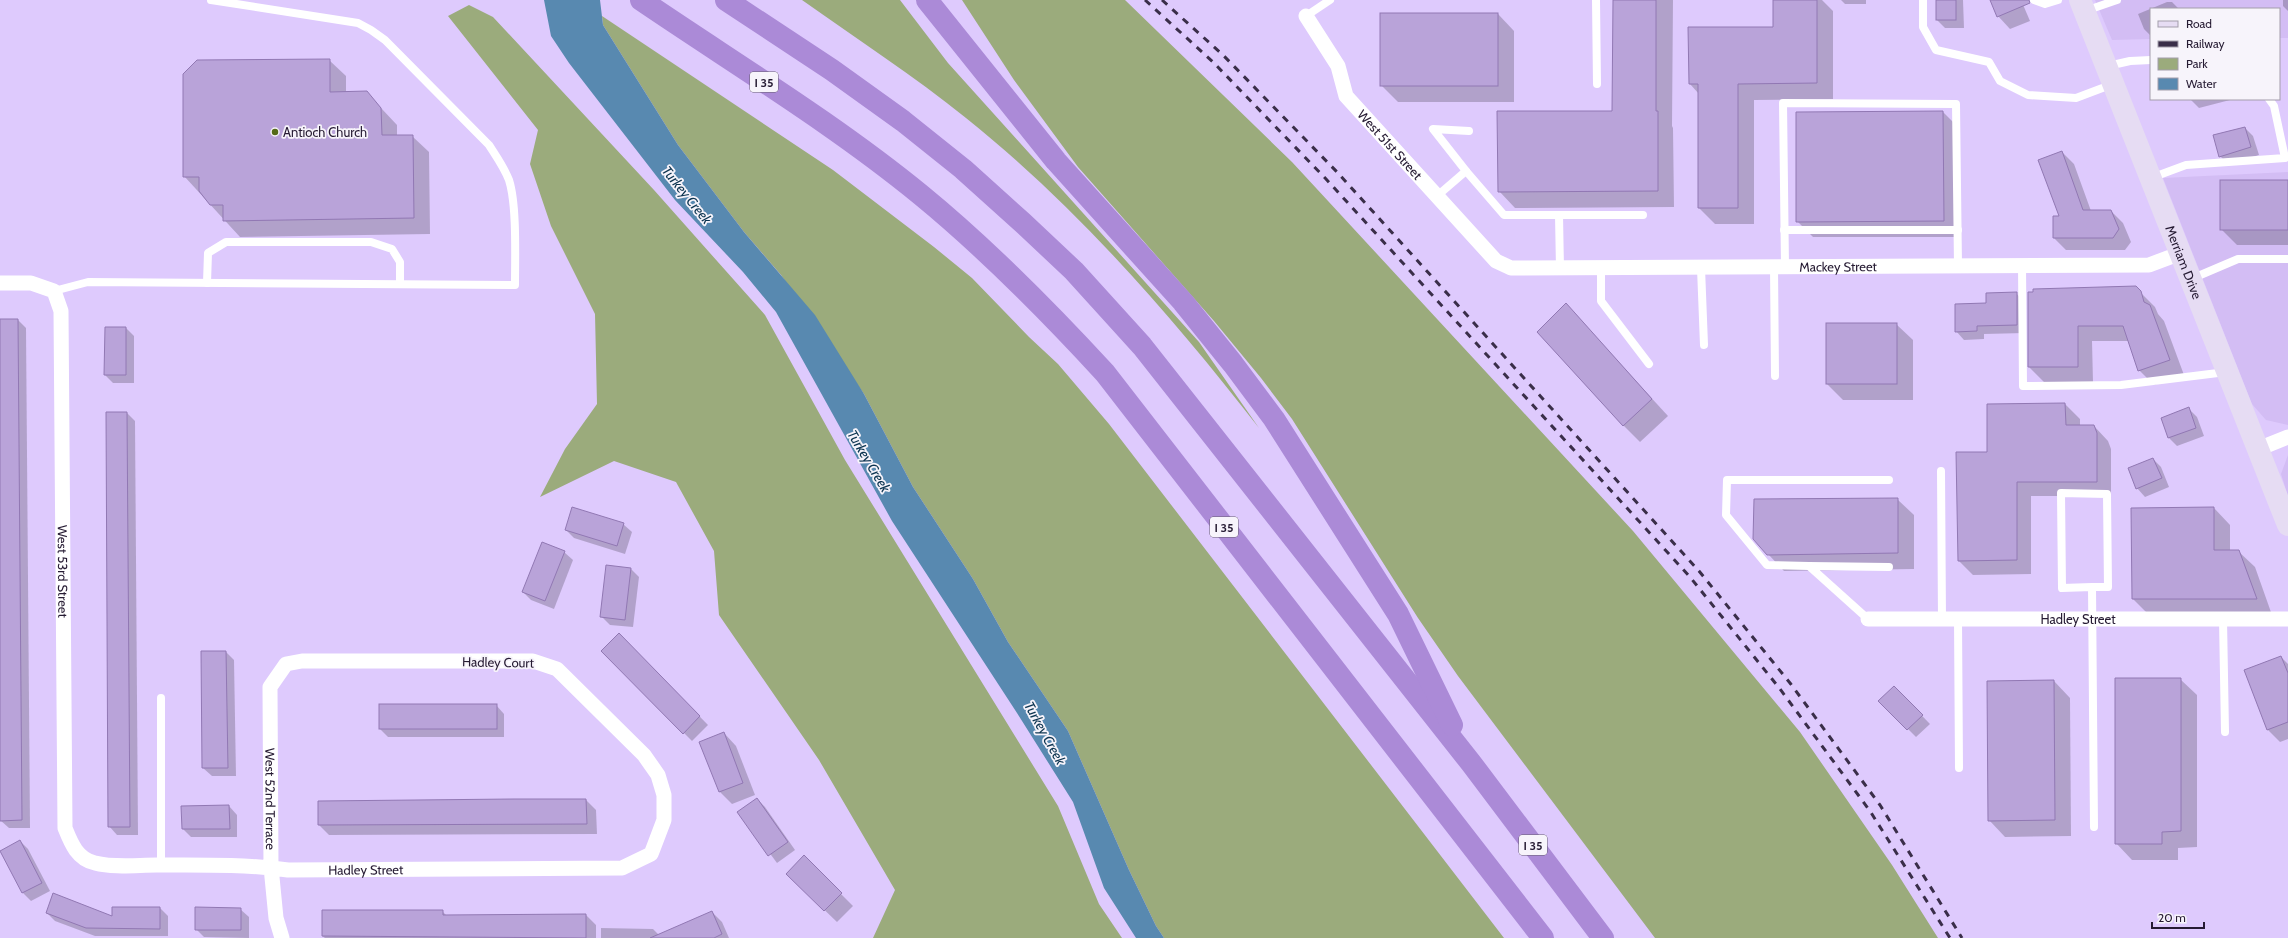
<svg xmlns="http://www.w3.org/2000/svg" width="2288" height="938" viewBox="0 0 2288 938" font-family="Cabin,sans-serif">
<rect width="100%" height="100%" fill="#decafd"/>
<!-- built -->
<g fill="#d3bdf4">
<path d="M 2095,0 L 2288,0 L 2288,38 L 2279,38 L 2279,9 L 2151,9 L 2151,39 L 2112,40 Z"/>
<path d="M 2288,172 L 2288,425 L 2266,420 L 2252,404 L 2163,178 Z"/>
<path d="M 2288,455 L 2288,496 L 2281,474 Z"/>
</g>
<!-- green -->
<g fill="#9bab7c">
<path d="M 802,0 L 900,0 L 948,63 L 1199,342 L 1259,428 C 1172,316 1077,207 966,118 C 914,76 857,39 802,0 Z"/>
<path d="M 962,0 L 1125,0 L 1292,162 L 1633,531 L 1800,732 L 1892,865 L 1938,938 L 1655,938 L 1458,676 L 1418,618 L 1292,419 L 1261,378 L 1214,321 L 1078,167 L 1014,80 Z"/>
<path d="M 469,5 L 493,17 L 654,190 L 765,315 L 845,460 L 1058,806 L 1099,904 L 1122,938 L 873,938 L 895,890 L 819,760 L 719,615 L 714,551 L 676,482 L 614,461 L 540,497 L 565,449 L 597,404 L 595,314 L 551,226 L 530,164 L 538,130 L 448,16 Z"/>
<path d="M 602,16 L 833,170 L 934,247 L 972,278 L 1029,337 L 1058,364 L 1109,424 L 1504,938 L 1164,938 L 1156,926 L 1129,870 L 1068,731 L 1008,642 L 973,579 L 913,487 L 864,394 L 781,275 L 744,232 L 678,145 L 603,25 Z"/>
</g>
<!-- water -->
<path fill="#5889b0" d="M 544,0 L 600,0 L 603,25 L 678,145 L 744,232 L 815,315 L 864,394 L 913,487 L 973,579 L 1008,642 L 1068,731 L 1129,870 L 1156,926 L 1164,938 L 1136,938 L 1104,888 L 1073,802 L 1017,713 L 892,521 L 776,312 L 743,272 L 675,200 L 569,63 L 551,36 Z"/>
<!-- shadow -->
<g fill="#0003">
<path d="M 1614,0 L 1673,0 L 1672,126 L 1673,128 L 1674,207 L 1515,208 L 1499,191 L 1613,112 Z"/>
<path d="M 1774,0 L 1822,0 L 1833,11 L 1833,99 L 1754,100 L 1754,224 L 1715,224 L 1699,208 L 1699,94 L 1690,84 L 1774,28 Z"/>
<path d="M 1841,0 L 1866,0 L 1866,4 L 1845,4 Z"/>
<path d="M 1937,0 L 1963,0 L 1964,28 L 1945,28 L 1937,20 Z"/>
<path d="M 1991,0 L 2021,0 L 2030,21 L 2010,29 L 1998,16 Z"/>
<path d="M 2283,0 L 2288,0 L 2288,11 L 2283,6 Z"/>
<path d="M 2167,2 L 2172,2 L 2179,9 L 2151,9 L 2151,36 L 2144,29 L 2138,14 Z"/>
<path d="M 1498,14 L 1514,31 L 1514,102 L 1398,102 L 1381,85 Z"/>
<path d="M 329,60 L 346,76 L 346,92 L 366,92 L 397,125 L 397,136 L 412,136 L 429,152 L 430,234 L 240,237 L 184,176 Z"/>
<path d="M 2190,99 L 2230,99 L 2230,100 L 2199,108 Z"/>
<path d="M 1943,112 L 1959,128 L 1960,237 L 1813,237 L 1797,221 Z"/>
<path d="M 2245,128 L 2253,136 L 2259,155 L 2228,164 L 2220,156 Z"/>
<path d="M 2062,152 L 2074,164 L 2091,211 L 2111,211 L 2123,223 L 2131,242 L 2125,250 L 2066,250 L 2054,238 L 2054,217 L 2060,217 Z"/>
<path d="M 2288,181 L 2288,245 L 2237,245 L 2221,229 Z"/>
<path d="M 2135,287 L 2155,307 L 2158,314 L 2164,321 L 2184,375 L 2154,385 L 2139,370 L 2129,341 L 2092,341 L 2093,382 L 2044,382 L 2029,367 L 2029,293 Z"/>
<path d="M 2016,293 L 2024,302 L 2025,333 L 1984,334 L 1984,339 L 1964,340 L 1956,331 L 1987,304 Z"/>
<path d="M 1566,305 L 1668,416 L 1640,442 L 1623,425 Z"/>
<path d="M 0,320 L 18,320 L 26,328 L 30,828 L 9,828 L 0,820 Z"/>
<path d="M 1896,324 L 1913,340 L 1913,400 L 1843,400 L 1827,384 Z"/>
<path d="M 126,328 L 134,336 L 134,383 L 113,383 L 105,375 Z"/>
<path d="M 2065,404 L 2080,419 L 2080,426 L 2094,426 L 2108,441 L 2111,449 L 2111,496 L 2031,496 L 2031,574 L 1973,575 L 1959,561 L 1988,453 Z"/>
<path d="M 2189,409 L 2197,417 L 2204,436 L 2177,446 L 2169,438 Z"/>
<path d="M 127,413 L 135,421 L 138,835 L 117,835 L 109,826 Z"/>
<path d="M 2153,459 L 2161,467 L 2169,487 L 2145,497 L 2137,488 Z"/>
<path d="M 1897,499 L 1914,515 L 1914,569 L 1784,571 L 1768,554 Z"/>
<path d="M 2214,508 L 2230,525 L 2230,551 L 2238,551 L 2255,567 L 2272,615 L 2149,615 L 2133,599 Z"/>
<path d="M 623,524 L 632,532 L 625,554 L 574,538 L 566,530 Z"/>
<path d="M 564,552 L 573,560 L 554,609 L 531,600 L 523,592 Z"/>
<path d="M 607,566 L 631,569 L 639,577 L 633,627 L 610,625 L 601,616 Z"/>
<path d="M 619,634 L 708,725 L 692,741 L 602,651 Z"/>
<path d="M 226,652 L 234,660 L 236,776 L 212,776 L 203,768 Z"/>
<path d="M 2281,657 L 2288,664 L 2288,739 L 2280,742 L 2268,730 L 2245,671 Z"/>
<path d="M 2180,679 L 2197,695 L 2197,847 L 2178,848 L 2178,860 L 2132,860 L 2116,843 Z"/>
<path d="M 2054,681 L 2070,698 L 2071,836 L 2005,837 L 1989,820 Z"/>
<path d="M 1894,687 L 1930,724 L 1916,737 L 1880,701 Z"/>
<path d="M 496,705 L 504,714 L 504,737 L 388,737 L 380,729 Z"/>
<path d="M 724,733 L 736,746 L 755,795 L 732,804 L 720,792 Z"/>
<path d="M 757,799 L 765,807 L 795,850 L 777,863 L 739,812 Z"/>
<path d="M 586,800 L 596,810 L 597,834 L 329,835 L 319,825 Z"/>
<path d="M 229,806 L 237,815 L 237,837 L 191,837 L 183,829 Z"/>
<path d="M 20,841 L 28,849 L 50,891 L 31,901 L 23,893 L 1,851 Z"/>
<path d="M 804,857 L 853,906 L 837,922 L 787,874 Z"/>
<path d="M 160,908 L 168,916 L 168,936 L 95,936 L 55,921 L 47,913 L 113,917 Z"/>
<path d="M 240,909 L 249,917 L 249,938 L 204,937 L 196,929 Z"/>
<path d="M 442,911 L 447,916 L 586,915 L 596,925 L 596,938 L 325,938 L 322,936 Z"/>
<path d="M 712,912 L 722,922 L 729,938 L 601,938 L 601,928 L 653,929 L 659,935 Z"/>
</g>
<!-- building -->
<g fill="#b9a3d9" stroke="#9178b3">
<path d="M 1613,0 L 1656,0 L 1656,111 L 1658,111 L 1658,191 L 1498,192 L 1497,111 L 1612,111 Z"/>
<path d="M 1773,0 L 1817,0 L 1817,83 L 1738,84 L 1738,208 L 1698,208 L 1698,84 L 1689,84 L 1688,27 L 1773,27 Z"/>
<rect x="1936" y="0" width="20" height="20"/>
<path d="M 1990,0 L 2029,0 L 2030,3 L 1997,17 Z"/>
<rect x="1380" y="13" width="118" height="73"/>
<path d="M 330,59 L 330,92 L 367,91 L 381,108 L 382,135 L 413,135 L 414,218 L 223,221 L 223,205 L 210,205 L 199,191 L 199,177 L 183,177 L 183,74 L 197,60 Z"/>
<path d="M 1943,111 L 1944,221 L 1796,222 L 1796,112 Z"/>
<path d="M 2245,127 L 2251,147 L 2219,157 L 2213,135 Z"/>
<path d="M 2062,151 L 2083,210 L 2111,210 L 2119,229 L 2113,238 L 2053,238 L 2053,216 L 2059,216 L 2038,160 Z"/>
<rect x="2220" y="180" width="68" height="50"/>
<path d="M 2136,286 L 2141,291 L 2144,302 L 2150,305 L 2170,360 L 2138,371 L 2123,326 L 2078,326 L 2078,367 L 2028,367 L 2028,292 L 2033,292 L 2033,289 Z"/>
<path d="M 2017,292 L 2017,325 L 1977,326 L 1977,331 L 1955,332 L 1955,304 L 1986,303 L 1986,293 Z"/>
<path d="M 1566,303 L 1652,399 L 1623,426 L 1537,332 Z"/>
<path d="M 0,319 L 18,319 L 22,820 L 0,821 Z"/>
<rect x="1826" y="323" width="71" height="61"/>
<path d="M 105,327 L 126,327 L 126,375 L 104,375 Z"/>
<path d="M 2065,403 L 2066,425 L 2094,425 L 2097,433 L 2097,482 L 2017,482 L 2017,560 L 1958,561 L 1956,452 L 1987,452 L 1987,404 Z"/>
<path d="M 2189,407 L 2196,428 L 2168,438 L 2161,418 Z"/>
<path d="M 106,412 L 127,412 L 130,827 L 108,827 Z"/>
<path d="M 2153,458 L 2162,478 L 2136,489 L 2128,468 Z"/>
<path d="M 1898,498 L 1898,553 L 1767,555 L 1753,539 L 1754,499 Z"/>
<path d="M 572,507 L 624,523 L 617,546 L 565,530 Z"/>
<path d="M 2214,507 L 2214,550 L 2239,550 L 2257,599 L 2132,599 L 2131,508 Z"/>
<path d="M 542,542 L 565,551 L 545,601 L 522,592 Z"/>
<path d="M 606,565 L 631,568 L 625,620 L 600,617 Z"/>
<path d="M 619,633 L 700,716 L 683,734 L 601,651 Z"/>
<path d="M 201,651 L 226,651 L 228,768 L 202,768 Z"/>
<path d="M 2281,656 L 2288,673 L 2288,722 L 2267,730 L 2244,670 Z"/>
<path d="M 2115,678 L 2181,678 L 2181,831 L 2162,832 L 2162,844 L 2115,844 Z"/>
<path d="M 2054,680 L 2055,820 L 1988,821 L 1987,681 Z"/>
<path d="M 1894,686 L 1923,715 L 1907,730 L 1878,701 Z"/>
<rect x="379" y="704" width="118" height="25"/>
<path d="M 724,732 L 743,783 L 719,792 L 699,742 Z"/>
<path d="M 757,798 L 788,842 L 768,856 L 737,812 Z"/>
<path d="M 514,799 L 586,799 L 587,824 L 318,825 L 318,801 Z"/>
<path d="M 229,805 L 230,829 L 182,829 L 181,806 Z"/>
<path d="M 20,840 L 42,883 L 22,893 L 0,851 Z"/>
<path d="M 804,855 L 842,893 L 824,911 L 786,874 Z"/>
<path d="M 53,893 L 112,916 L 112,907 L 160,907 L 160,929 L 86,928 L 46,913 Z"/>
<path d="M 195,907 L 241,908 L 241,930 L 195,930 Z"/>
<path d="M 322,910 L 443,910 L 443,915 L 586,914 L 586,938 L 322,936 Z"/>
<path d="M 712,911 L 722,934 L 714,938 L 650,938 Z"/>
</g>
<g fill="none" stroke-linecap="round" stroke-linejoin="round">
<!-- lane -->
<g stroke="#fff" stroke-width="8">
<path d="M 1596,0 L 1597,84"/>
<path d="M 1923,0 L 1923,27 L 1936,50 L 1989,62 L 2000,81 L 2028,95 L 2076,98 L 2113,84"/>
<path d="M 2034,0 L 2045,4 L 2058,0"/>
<path d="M 2085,11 L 2117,0"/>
<path d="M 1306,16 L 1330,0"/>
<path d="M 2108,66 L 2130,61 L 2151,60"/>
<path d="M 1466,171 L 1504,215 L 1643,215"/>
<path d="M 2151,178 L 2186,165 L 2285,158 L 2274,106 L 2269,99"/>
<path d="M 1437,196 L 1466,171 L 1433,129 L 1469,131"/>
<path d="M 1559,215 L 1560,269"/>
<path d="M 1784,230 L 1958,230"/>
<path d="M 2022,265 L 2023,386 L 2121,385 L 2226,372"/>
<path d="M 1774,267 L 1775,376"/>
<path d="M 1785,267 L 1783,103 L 1956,104 L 1958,266"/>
<path d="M 1601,268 L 1601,301 L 1649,364"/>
<path d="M 1701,268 L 1704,345"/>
<path d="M 2191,279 L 2238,259 L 2288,259"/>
<path d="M 207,283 L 208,253 L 226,242 L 371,242 L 392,249 L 400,262 L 400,284"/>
<path d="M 54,291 L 88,282 L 515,285 C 515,257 517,205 509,180 C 504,167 496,156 489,145 L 385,40 L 371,30 L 358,23 L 211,0"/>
<path d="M 1941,471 L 1942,619"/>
<path d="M 1809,566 L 1767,565 L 1726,515 L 1727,480 L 1889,480"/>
<path d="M 2092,587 L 2062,588 L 2061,493 L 2107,494 L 2108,587 L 2092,587 L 2094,827"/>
<path d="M 1868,619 L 1809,566 L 1889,567"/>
<path d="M 1958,619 L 1959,768"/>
<path d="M 2223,619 L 2225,732"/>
<path d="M 161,865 L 161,698"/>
</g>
<!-- street -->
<g stroke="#fff" stroke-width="15">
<path id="s1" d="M 1306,16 L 1338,66 L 1346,96 L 1496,261 L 1511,268 L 2149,265 L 2181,253"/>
<path id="s2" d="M 0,283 L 31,283 L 54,291 L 61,311 L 65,828 C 71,843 77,859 95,863 C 114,868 137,865 157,865 C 201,865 245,864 288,870 L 622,868 L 651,854 L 653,849 L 664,820 L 664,795 L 658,775 L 644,755 L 557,669 L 533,661 L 302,661 L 286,664 L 270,687 L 271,867 L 276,918 L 282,938"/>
<path d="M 2258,449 L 2288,437"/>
<path id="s3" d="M 1868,619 L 2288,619"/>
</g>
<!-- secondary -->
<path stroke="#e6dcf3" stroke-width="22" id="s4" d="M 2080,0 L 2288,525"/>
<!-- highway -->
<g stroke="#ab8ad7" stroke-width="22">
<path d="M 641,0 C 735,64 833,123 921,195 C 987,249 1047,310 1105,373 L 1543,938"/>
<path d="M 726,0 L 832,70 L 903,121 L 963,169 L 1023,223 L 1074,271 L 1142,346 L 1471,763 L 1603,938"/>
<path d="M 927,0 L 1056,161 L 1183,302 L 1233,364 L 1274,419 L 1398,614 L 1452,725"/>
</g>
<!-- rail -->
<g stroke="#3a2e49" stroke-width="3" stroke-dasharray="7 7" stroke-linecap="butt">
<path d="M 1145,0 L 1213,62 L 1326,179 L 1690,577 L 1780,689 L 1870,811 L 1950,938"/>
<path d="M 1162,0 L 1223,55 L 1337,172 L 1699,571 L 1790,683 L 1880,805 L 1962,938"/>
</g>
</g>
<!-- markers -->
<circle fill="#556a18" stroke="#f7f4fb" stroke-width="1.5" cx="275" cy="132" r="4"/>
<g text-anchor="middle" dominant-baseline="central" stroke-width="3.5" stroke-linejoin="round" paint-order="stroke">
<!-- shield labels -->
<g fill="#f7f4fb" stroke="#655c6f" stroke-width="1">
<rect x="750" y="72" width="28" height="20" rx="3"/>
<rect x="1210" y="517" width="28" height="20" rx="3"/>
<rect x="1519" y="835" width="28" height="20" rx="3"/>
</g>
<g font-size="12" font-weight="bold" fill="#261b33">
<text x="764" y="82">I 35</text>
<text x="1224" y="527">I 35</text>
<text x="1533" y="845">I 35</text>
</g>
<!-- poi labels -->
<g font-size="13" fill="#261b33" stroke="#f7f4fb" text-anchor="start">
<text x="283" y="132">Antioch Church</text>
</g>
<!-- street labels -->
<g font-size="13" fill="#261b33" stroke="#f7f4fb">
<text stroke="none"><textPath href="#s1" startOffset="156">West 51st Street</textPath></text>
<text stroke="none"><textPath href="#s4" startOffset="282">Merriam Drive</textPath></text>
<text stroke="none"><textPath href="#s1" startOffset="657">Mackey Street</textPath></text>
<text stroke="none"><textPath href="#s2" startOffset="337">West 53rd Street</textPath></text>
<text stroke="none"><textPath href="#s3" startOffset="210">Hadley Street</textPath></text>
<text transform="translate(498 662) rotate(1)">Hadley Court</text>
<text stroke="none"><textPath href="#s2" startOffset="1843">West 52nd Terrace</textPath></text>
<text stroke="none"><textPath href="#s2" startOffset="913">Hadley Street</textPath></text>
</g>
<!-- water labels -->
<g font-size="14" font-style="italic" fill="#0c3450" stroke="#f7f4fb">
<text transform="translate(687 195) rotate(51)">Turkey Creek</text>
<text transform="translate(869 461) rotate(59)">Turkey Creek</text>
<text transform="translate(1045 733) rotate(61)">Turkey Creek</text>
</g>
</g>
<!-- legend -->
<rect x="2150" y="8" width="130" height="92" fill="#f7f4fb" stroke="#a39dab"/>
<rect x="2158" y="21" width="20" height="6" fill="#e6dcf3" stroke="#a39dab"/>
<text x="2186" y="28" font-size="12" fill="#261b33">Road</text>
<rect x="2158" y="41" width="20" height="6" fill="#3a2e49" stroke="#a39dab"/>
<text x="2186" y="48" font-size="12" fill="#261b33">Railway</text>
<rect x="2158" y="58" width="20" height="12" fill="#9bab7c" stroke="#a39dab"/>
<text x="2186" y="68" font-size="12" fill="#261b33">Park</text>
<rect x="2158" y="78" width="20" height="12" fill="#5889b0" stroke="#a39dab"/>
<text x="2186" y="88" font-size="12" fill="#261b33">Water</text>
<!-- scale -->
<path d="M2152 922v6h52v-6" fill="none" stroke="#261b33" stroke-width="2"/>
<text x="2158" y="922" font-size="12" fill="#261b33" stroke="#f7f4fb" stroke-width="3" paint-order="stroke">20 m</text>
</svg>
